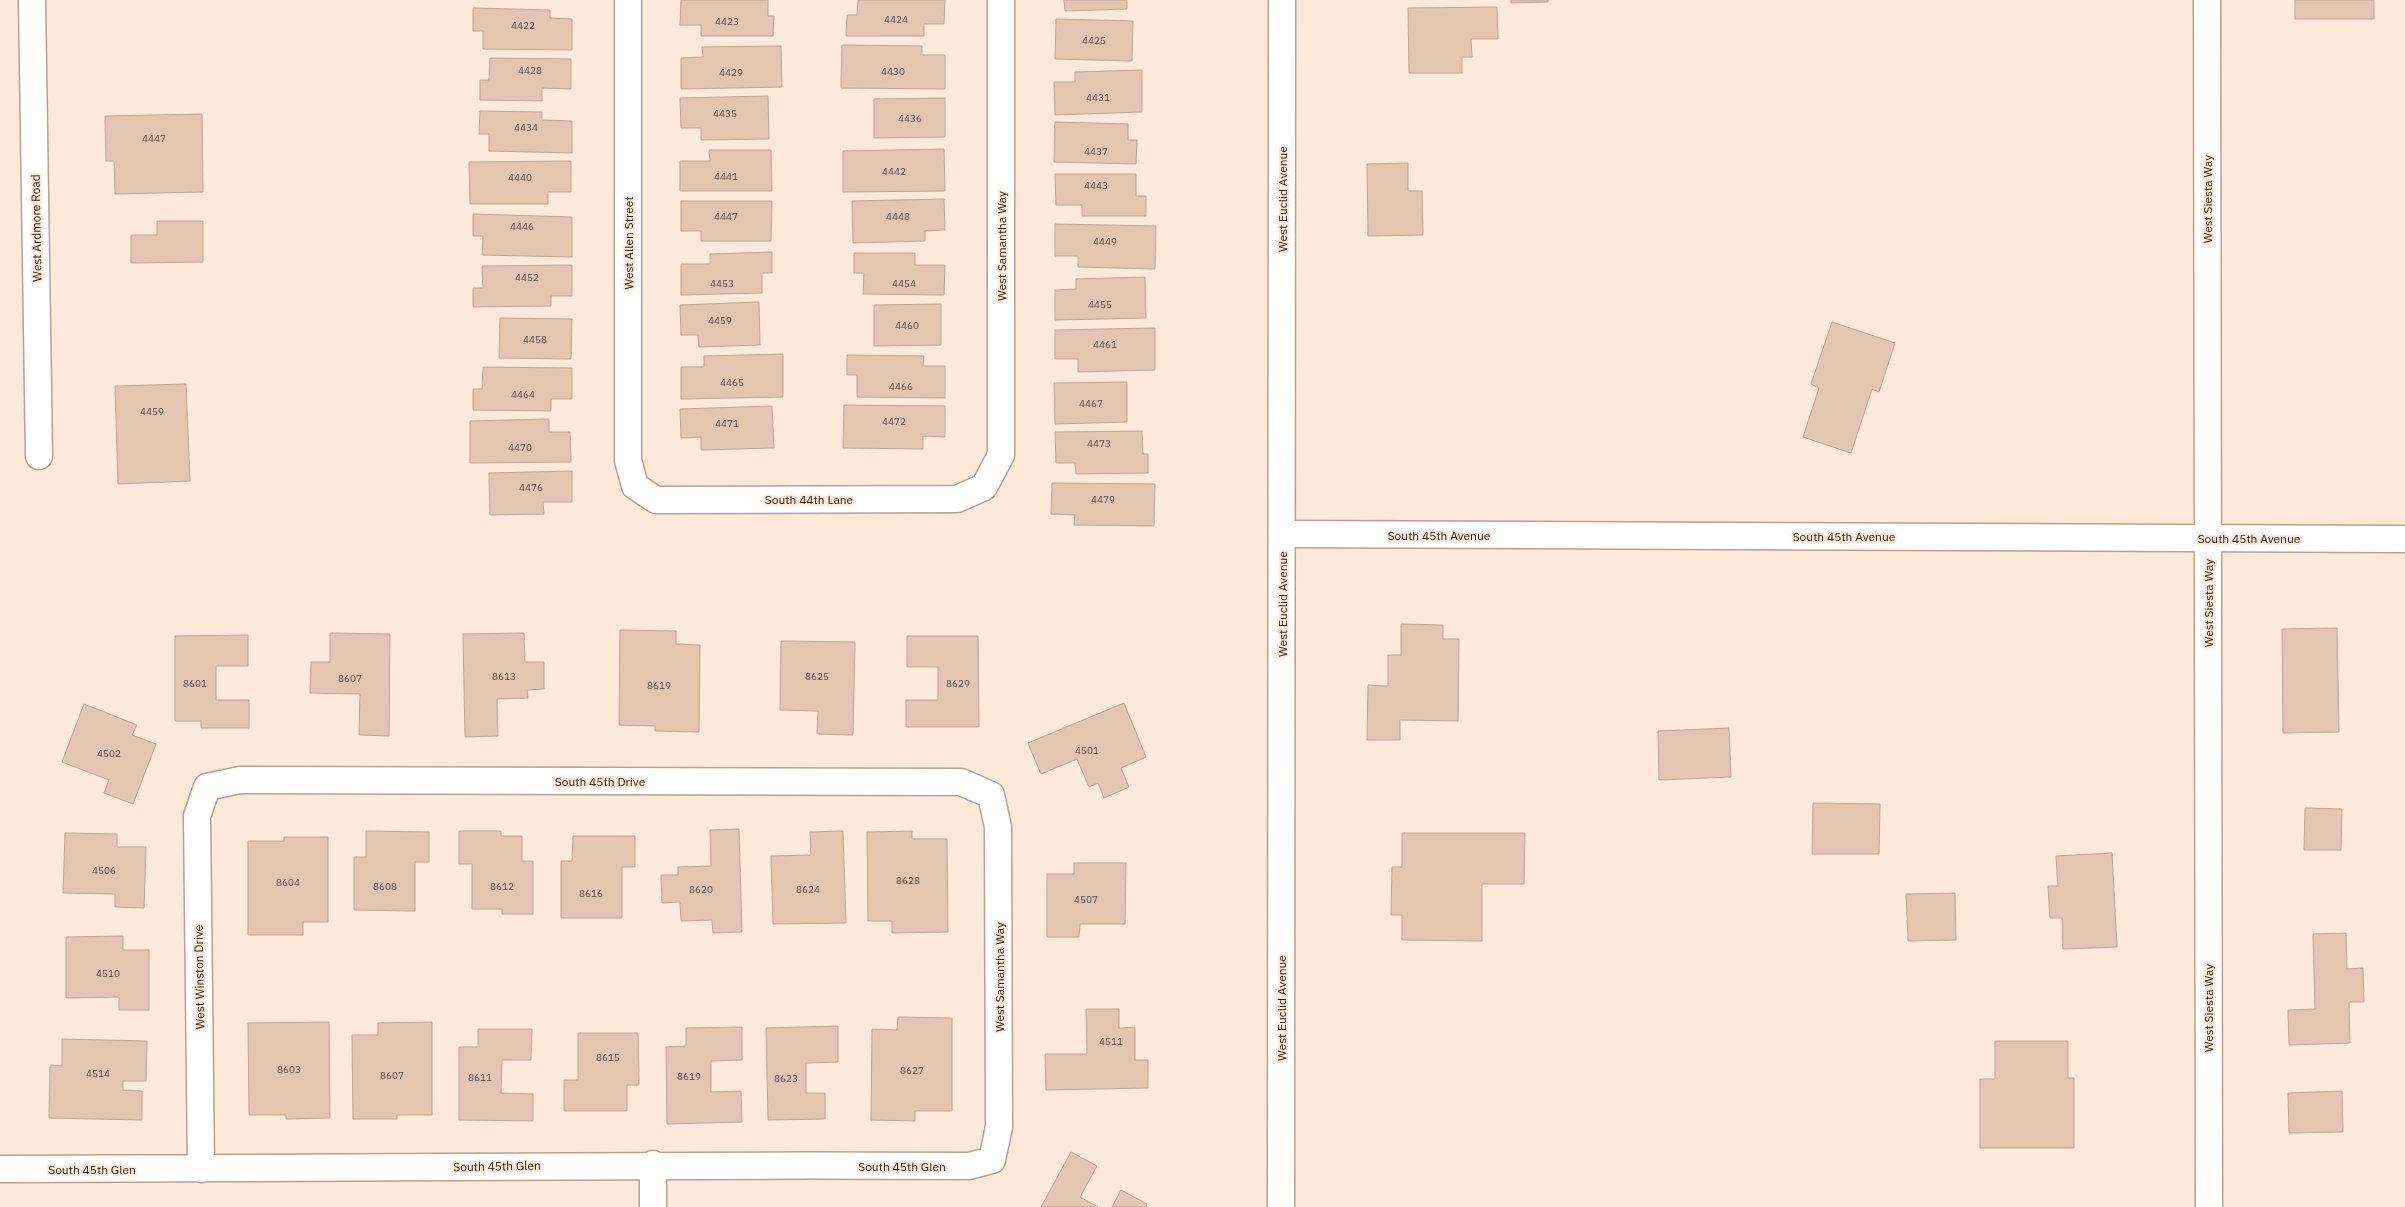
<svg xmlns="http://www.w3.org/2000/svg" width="2405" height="1207" viewBox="0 0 2405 1207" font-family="'IBM Plex Sans',sans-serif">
<rect width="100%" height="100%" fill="#fee8d8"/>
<!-- building -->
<g fill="#e2c6b4" stroke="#c0a493">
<path d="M 681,0 L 768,0 L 768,16 L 774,16 L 773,36 L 701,36 L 701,25 L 680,25 Z"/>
<path d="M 858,0 L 945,0 L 944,24 L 924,24 L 924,36 L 846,36 L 847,15 L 857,15 Z"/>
<path d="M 1064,0 L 1127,0 L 1127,9 L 1065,11 Z"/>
<path d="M 1511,0 L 1548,0 L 1548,2 L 1511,3 Z"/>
<rect x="2295" y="0" width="79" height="19"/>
<path d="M 1497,7 L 1498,39 L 1471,39 L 1472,57 L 1462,57 L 1462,73 L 1409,73 L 1408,8 Z"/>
<path d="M 473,8 L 550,10 L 550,18 L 572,19 L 572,50 L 483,49 L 483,31 L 473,31 Z"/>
<path d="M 1056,19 L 1133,21 L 1132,61 L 1055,59 Z"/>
<path d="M 842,45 L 922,46 L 922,55 L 945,55 L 945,89 L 841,88 Z"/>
<path d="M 781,46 L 782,87 L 681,89 L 681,58 L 703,57 L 702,47 Z"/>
<path d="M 490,58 L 571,59 L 571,89 L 542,88 L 542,101 L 480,100 L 480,80 L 489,80 Z"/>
<path d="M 1142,70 L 1142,112 L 1055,115 L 1054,82 L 1075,82 L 1075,72 Z"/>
<path d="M 768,96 L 769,139 L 701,140 L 701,128 L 681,128 L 680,98 Z"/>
<path d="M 945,98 L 945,137 L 874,138 L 874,99 Z"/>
<path d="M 480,111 L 542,112 L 542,120 L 572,121 L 572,153 L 489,151 L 489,134 L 479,134 Z"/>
<path d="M 202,114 L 203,192 L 115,194 L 114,161 L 106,161 L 105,116 Z"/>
<path d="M 1055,122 L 1128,124 L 1128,140 L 1137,140 L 1136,164 L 1054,162 Z"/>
<path d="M 944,149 L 945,191 L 843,192 L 843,151 Z"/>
<path d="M 709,150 L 771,150 L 772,191 L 680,191 L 680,161 L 710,161 Z"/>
<path d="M 571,161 L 571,192 L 548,192 L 548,204 L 470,204 L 469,162 Z"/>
<path d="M 1408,163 L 1408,191 L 1422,191 L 1423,235 L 1368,236 L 1367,164 Z"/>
<path d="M 1055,174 L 1136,174 L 1136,196 L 1146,196 L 1146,216 L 1082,216 L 1082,205 L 1056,205 Z"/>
<path d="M 944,199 L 945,230 L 925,231 L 925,241 L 853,243 L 852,201 Z"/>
<path d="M 681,201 L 772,201 L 771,241 L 701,241 L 701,231 L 681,231 Z"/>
<path d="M 473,214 L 572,217 L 572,257 L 482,255 L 483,236 L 473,236 Z"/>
<path d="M 157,221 L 203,221 L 203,262 L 131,263 L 131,235 L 157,235 Z"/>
<path d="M 1055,224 L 1156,226 L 1155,269 L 1078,267 L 1078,256 L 1055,256 Z"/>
<path d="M 772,252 L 772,273 L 762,273 L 762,293 L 681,295 L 681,264 L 710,264 L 710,254 Z"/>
<path d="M 854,253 L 915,253 L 915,265 L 945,265 L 944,295 L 863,294 L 864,273 L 854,273 Z"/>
<path d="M 572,265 L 572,296 L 551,296 L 551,306 L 473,307 L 473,288 L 483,288 L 482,266 Z"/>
<path d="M 1145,277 L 1146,318 L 1055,320 L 1055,290 L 1076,289 L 1076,279 Z"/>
<path d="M 759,302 L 760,345 L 699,347 L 698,335 L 681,335 L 680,305 Z"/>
<path d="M 941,304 L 941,345 L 874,346 L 874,305 Z"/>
<path d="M 500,318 L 572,319 L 571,359 L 499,358 Z"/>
<path d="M 1832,322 L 1895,343 L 1879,392 L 1872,389 L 1851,453 L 1803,437 L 1819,388 L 1811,384 Z"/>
<path d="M 1155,328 L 1155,370 L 1078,372 L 1078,359 L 1055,359 L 1055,330 Z"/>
<path d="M 783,354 L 783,397 L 681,399 L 681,367 L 704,367 L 704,356 Z"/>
<path d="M 847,355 L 924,356 L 923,366 L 945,366 L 945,398 L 857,397 L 857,375 L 847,375 Z"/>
<path d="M 483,367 L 572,368 L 572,399 L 551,399 L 551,411 L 473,410 L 473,389 L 482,389 Z"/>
<path d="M 1127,382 L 1127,422 L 1055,424 L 1054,383 Z"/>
<path d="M 186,384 L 190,481 L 118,484 L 115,386 Z"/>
<path d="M 844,405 L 945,406 L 945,437 L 923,436 L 923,449 L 843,448 Z"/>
<path d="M 772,406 L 774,448 L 701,450 L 701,437 L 681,438 L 680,409 Z"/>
<path d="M 549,419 L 549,432 L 570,432 L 571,462 L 470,463 L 470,421 Z"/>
<path d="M 1142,431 L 1143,454 L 1148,454 L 1148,473 L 1076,474 L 1075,463 L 1056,463 L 1055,432 Z"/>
<path d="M 572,471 L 572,502 L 543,502 L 544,514 L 490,515 L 489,473 Z"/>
<path d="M 1052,483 L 1155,484 L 1154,526 L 1074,525 L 1075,515 L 1051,514 Z"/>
<path d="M 1401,624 L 1443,625 L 1443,639 L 1459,639 L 1458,721 L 1400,720 L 1400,740 L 1367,740 L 1368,685 L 1388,686 L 1388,655 L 1401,655 Z"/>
<path d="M 2337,628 L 2339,732 L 2283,733 L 2282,629 Z"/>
<path d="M 620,630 L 676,631 L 676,644 L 700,645 L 699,732 L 655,731 L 655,726 L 619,725 Z"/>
<path d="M 330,633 L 390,634 L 389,736 L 359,735 L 360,694 L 310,693 L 311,662 L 330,662 Z"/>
<path d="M 524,633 L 525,662 L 544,662 L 544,689 L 527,690 L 528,698 L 497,699 L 498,736 L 465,737 L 463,634 Z"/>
<path d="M 248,635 L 248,666 L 216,666 L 216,700 L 249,700 L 249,728 L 201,728 L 201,721 L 175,721 L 175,636 Z"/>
<path d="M 907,636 L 978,636 L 979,727 L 906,727 L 906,700 L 938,700 L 938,667 L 907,667 Z"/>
<path d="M 781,641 L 855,642 L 853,735 L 817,734 L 818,711 L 780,710 Z"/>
<path d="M 1124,703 L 1146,757 L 1121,768 L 1129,787 L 1104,798 L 1098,783 L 1089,787 L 1077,759 L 1041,774 L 1028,743 Z"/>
<path d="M 84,704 L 137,725 L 132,735 L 156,744 L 133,804 L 104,793 L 109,780 L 62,762 Z"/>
<path d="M 1729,728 L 1731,777 L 1659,780 L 1658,731 Z"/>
<path d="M 1813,803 L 1880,804 L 1879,854 L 1812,854 Z"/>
<path d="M 2305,808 L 2342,809 L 2341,850 L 2304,850 Z"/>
<path d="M 739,829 L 742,932 L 713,933 L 712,920 L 681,921 L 680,902 L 662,903 L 661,875 L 678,875 L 678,867 L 711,866 L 710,830 Z"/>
<path d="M 366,831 L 429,832 L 429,862 L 415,862 L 415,911 L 354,910 L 354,857 L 366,857 Z"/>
<path d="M 459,831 L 501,831 L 501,836 L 522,836 L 522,861 L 533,861 L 533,914 L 502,914 L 502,909 L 472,909 L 472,864 L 459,864 Z"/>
<path d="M 843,831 L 846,923 L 773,924 L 771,856 L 811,855 L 810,832 Z"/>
<path d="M 912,831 L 912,839 L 947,839 L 948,932 L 892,933 L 892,921 L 868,921 L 867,832 Z"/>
<path d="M 65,833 L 117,834 L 117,847 L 146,847 L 144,908 L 115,907 L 115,894 L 63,893 Z"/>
<path d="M 1402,833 L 1525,833 L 1524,884 L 1482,884 L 1482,941 L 1402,940 L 1402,915 L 1391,915 L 1392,867 L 1402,867 Z"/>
<path d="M 573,836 L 635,836 L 635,867 L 622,867 L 622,918 L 561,918 L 561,861 L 572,861 Z"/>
<path d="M 284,837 L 328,837 L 328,922 L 303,922 L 303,935 L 248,935 L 248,841 L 284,841 Z"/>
<path d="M 2112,853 L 2117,947 L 2063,949 L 2062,918 L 2050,918 L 2048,886 L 2058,886 L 2056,856 Z"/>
<path d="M 1074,863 L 1126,863 L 1125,924 L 1080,924 L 1079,937 L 1047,937 L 1047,874 L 1074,874 Z"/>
<path d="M 1955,893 L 1956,940 L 1908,941 L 1906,894 Z"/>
<path d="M 2346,933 L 2347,969 L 2363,968 L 2364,1002 L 2349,1002 L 2350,1043 L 2289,1045 L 2288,1010 L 2315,1009 L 2313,934 Z"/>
<path d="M 123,936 L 123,950 L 149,950 L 149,1010 L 119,1010 L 119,997 L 66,998 L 66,937 Z"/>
<path d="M 1086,1009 L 1119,1009 L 1119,1028 L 1135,1027 L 1135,1060 L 1148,1060 L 1148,1088 L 1046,1090 L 1045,1054 L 1087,1054 Z"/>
<path d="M 898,1017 L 952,1018 L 952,1111 L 915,1111 L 915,1121 L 871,1120 L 872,1029 L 897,1030 Z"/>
<path d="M 329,1022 L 330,1118 L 286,1119 L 286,1115 L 249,1115 L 248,1023 Z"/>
<path d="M 432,1022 L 432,1115 L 397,1115 L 397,1119 L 353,1119 L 352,1035 L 378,1035 L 378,1023 Z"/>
<path d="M 838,1026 L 838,1062 L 806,1063 L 806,1093 L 825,1093 L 825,1119 L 768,1120 L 766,1028 Z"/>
<path d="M 742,1027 L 742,1060 L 711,1061 L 711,1092 L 741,1091 L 742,1122 L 667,1124 L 666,1047 L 686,1046 L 686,1028 Z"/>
<path d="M 478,1029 L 532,1029 L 531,1060 L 502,1060 L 501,1093 L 533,1094 L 533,1121 L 459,1120 L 459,1047 L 478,1047 Z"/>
<path d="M 578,1033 L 638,1033 L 639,1085 L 627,1085 L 627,1111 L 564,1111 L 564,1080 L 578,1080 Z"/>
<path d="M 62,1039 L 147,1041 L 146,1081 L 123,1081 L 123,1090 L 142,1091 L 142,1120 L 49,1118 L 50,1065 L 62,1066 Z"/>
<path d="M 1995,1041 L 2068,1041 L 2068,1078 L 2074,1078 L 2074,1148 L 1980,1148 L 1980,1079 L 1995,1079 Z"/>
<path d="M 2342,1091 L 2343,1132 L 2289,1133 L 2288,1093 Z"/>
<path d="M 1071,1152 L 1097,1166 L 1080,1197 L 1098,1207 L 1041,1207 Z"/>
<path d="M 1121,1190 L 1147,1204 L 1146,1207 L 1112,1207 Z"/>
</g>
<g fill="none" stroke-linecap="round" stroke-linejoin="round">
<!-- minor casing -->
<g stroke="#baa08e" stroke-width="29">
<g id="minor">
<path d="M 32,0 L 39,456"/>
<path d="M 628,0 L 628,460 L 635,486 L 656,500 L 957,499 L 984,487 L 1001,455 L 1001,0"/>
<path d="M 2207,0 L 2209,1207"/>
<path d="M 1282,534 L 2405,539"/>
<path d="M 653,1164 L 653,1207"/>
<path d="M 0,1169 C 323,1169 646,1164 969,1166 L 992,1160 L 999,1127 L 998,827 L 991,795 L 961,782 L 240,780 L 207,787 L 197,816 L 201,1169"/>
<path d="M 1281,1207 L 1282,0"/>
</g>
</g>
<!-- minor -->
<use href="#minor" stroke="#fff" stroke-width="26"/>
</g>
<g text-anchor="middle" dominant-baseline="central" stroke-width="4.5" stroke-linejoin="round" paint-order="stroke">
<!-- number labels -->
<g font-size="10" fill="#594a40">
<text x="896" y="19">4424</text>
<text x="727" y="21">4423</text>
<text x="523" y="25">4422</text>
<text x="1094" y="40">4425</text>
<text x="530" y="70">4428</text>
<text x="893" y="71">4430</text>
<text x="731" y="72">4429</text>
<text x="1098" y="97">4431</text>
<text x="725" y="113">4435</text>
<text x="910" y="118">4436</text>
<text x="526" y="127">4434</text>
<text x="154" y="138">4447</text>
<text x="1096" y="151">4437</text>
<text x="894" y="171">4442</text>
<text x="726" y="176">4441</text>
<text x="520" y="177">4440</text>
<text x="1096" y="185">4443</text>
<text x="726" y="216">4447</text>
<text x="898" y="216">4448</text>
<text x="522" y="226">4446</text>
<text x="1105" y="241">4449</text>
<text x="527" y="277">4452</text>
<text x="722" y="283">4453</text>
<text x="904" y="283">4454</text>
<text x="1100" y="304">4455</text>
<text x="720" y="320">4459</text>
<text x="907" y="325">4460</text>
<text x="535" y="339">4458</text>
<text x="1105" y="344">4461</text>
<text x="732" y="382">4465</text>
<text x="901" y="386">4466</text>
<text x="523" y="394">4464</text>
<text x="1091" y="403">4467</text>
<text x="152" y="411">4459</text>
<text x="894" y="421">4472</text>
<text x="727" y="423">4471</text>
<text x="1099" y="443">4473</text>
<text x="520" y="447">4470</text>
<text x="531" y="487">4476</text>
<text x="1103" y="499">4479</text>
<text x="504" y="676">8613</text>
<text x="817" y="676">8625</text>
<text x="350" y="678">8607</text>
<text x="195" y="683">8601</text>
<text x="958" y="683">8629</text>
<text x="659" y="685">8619</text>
<text x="1087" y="750">4501</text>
<text x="109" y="753">4502</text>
<text x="104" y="870">4506</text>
<text x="908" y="880">8628</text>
<text x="288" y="882">8604</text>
<text x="385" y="886">8608</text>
<text x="502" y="886">8612</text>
<text x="701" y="889">8620</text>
<text x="808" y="889">8624</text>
<text x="591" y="893">8616</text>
<text x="1086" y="899">4507</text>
<text x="108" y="973">4510</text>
<text x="1111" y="1041">4511</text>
<text x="608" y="1057">8615</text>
<text x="289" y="1069">8603</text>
<text x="912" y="1070">8627</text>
<text x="98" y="1073">4514</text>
<text x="392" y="1075">8607</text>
<text x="689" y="1076">8619</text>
<text x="480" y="1077">8611</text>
<text x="786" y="1078">8623</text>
</g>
<!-- street labels -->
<g font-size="12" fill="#2b2119" stroke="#fee8d8">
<text transform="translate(1282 199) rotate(-90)">West Euclid Avenue</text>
<text transform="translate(2207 199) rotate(-90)">West Siesta Way</text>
<text transform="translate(36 228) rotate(-91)">West Ardmore Road</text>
<text transform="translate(628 243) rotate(-90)">West Allen Street</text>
<text transform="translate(1001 246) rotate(-90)">West Samantha Way</text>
<text x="809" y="499">South 44th Lane</text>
<text x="1439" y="535">South 45th Avenue</text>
<text x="1844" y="536">South 45th Avenue</text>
<text x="2249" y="538">South 45th Avenue</text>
<text transform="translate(2208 603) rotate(-90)">West Siesta Way</text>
<text transform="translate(1282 604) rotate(-90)">West Euclid Avenue</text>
<text x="600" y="781">South 45th Drive</text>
<text transform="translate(199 977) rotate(-91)">West Winston Drive</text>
<text transform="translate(999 977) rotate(-90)">West Samantha Way</text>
<text transform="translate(1281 1008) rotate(-90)">West Euclid Avenue</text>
<text transform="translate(2208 1008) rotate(-90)">West Siesta Way</text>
<text transform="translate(497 1166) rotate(-1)">South 45th Glen</text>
<text x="902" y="1166">South 45th Glen</text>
<text x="92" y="1169">South 45th Glen</text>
</g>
</g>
</svg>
